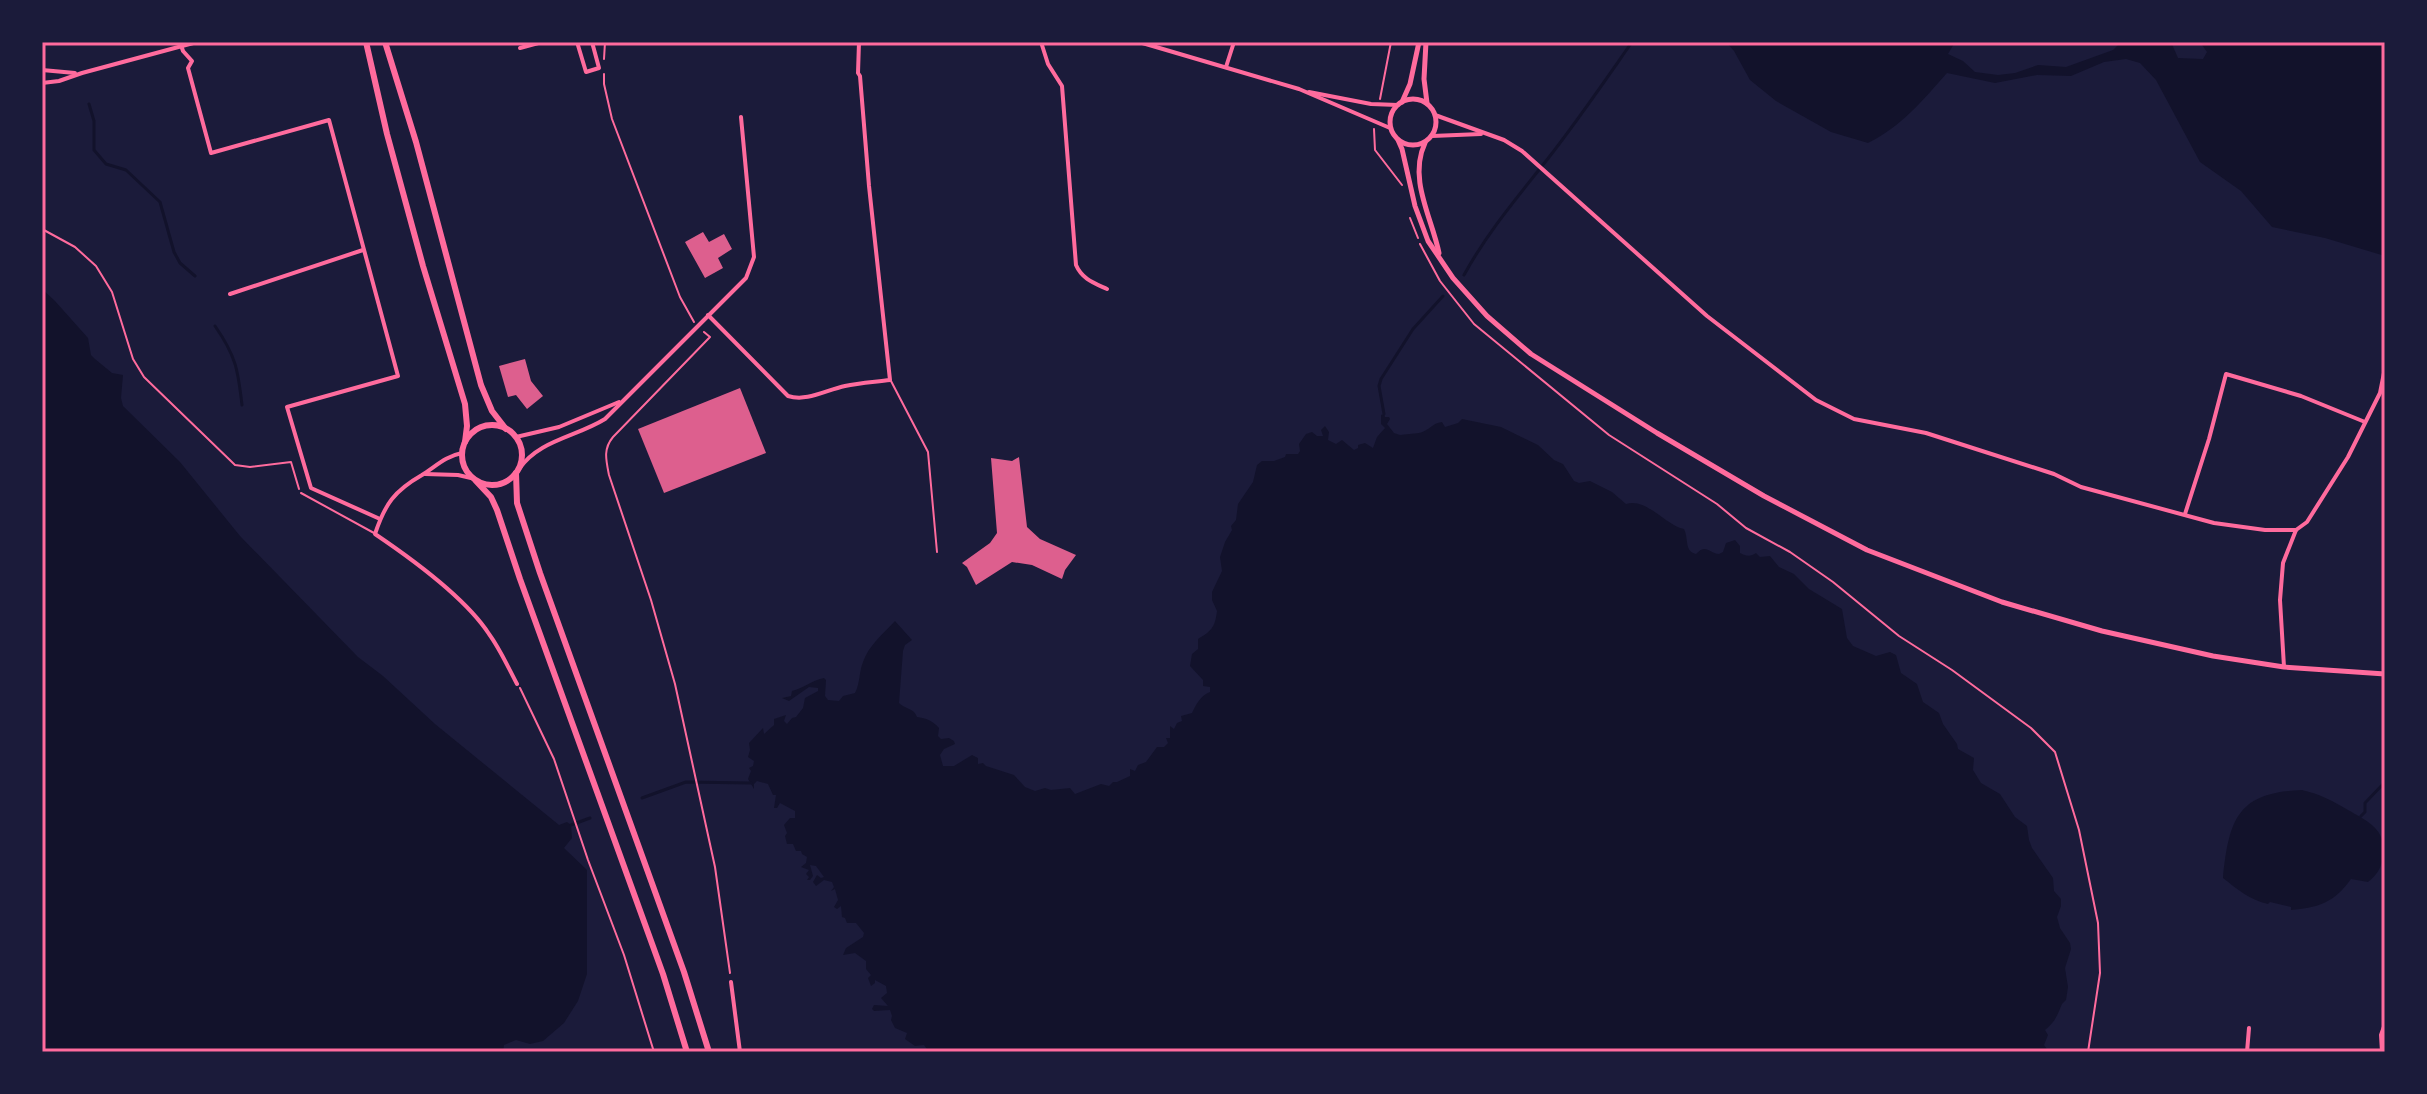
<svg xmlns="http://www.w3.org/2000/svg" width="2427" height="1094" viewBox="0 0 2427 1094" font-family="'Exo 2',sans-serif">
<rect width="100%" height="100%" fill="#1b1b3a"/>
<!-- water -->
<g fill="#12122b">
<path d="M 1726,42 L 1955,42 L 1948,54 L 1963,61 L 1975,72 L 1998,75 L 2015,73 L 2038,65 L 2066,67 L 2113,50 L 2121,42 L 2171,42 L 2178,58 L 2203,59 L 2207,52 L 2200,42 L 2385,42 L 2385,256 L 2325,238 L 2272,227 L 2241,191 L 2200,162 L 2156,80 L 2140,63 L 2126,59 L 2104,62 L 2071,76 L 2037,75 L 1995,83 L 1947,73 C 1923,100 1902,126 1868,143 L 1831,132 L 1776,101 L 1750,80 L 1734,51 Z"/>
<path d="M 42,289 L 55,301 L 88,338 L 91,355 L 95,359 L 112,373 L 123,375 L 121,398 L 123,406 L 180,462 L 240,536 L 358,657 L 383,676 L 435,724 L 559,825 L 567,822 L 571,825 L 572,838 L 564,848 L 587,870 L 587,974 L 578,1001 L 564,1023 L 543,1041 L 530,1044 L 516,1040 L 504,1045 L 503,1052 L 42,1052 Z"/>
<path d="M 1384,414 L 1385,417 L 1389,417 L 1390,419 L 1387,424 L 1394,433 L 1400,435 C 1406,434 1413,434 1419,433 C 1429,431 1432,423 1442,422 L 1445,427 L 1458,423 L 1462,419 L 1501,427 L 1538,445 L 1554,460 L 1563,464 L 1574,481 L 1579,483 L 1590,481 L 1612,492 L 1626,504 C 1646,497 1665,525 1684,529 C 1689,539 1684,551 1696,554 C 1706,543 1709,553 1719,554 L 1723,552 L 1726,543 L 1735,540 L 1740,546 L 1740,553 C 1746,556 1750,557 1756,553 L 1760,557 L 1770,556 L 1779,567 L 1794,574 L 1809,589 L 1842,609 L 1847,638 L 1853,646 L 1876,656 L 1890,652 L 1896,655 L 1901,673 L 1917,684 L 1923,702 L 1939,713 L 1943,724 L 1957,744 L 1958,749 L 1974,758 L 1973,770 L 1981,783 L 2000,794 L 2015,817 L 2027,826 L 2029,840 L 2032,848 L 2053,878 L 2054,891 L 2061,899 L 2061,906 L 2057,917 L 2060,928 L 2070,943 L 2071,949 L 2065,968 L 2068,987 L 2066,1000 L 2062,1004 C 2057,1016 2055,1022 2045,1030 L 2048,1035 L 2044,1045 L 2049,1052 L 929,1052 L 924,1045 L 915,1046 L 905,1039 L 907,1033 L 895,1028 L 891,1020 L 892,1016 L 890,1010 L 874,1011 L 872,1009 L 874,1005 L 888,1006 L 881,998 L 887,993 L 886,986 L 875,980 L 875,983 L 871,986 L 868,978 L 871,975 L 866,969 L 866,961 L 855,953 L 843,955 L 846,948 L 863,937 L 864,933 L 856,923 L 847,923 L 845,918 L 842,917 L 841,906 L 837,909 L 834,907 L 838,900 L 835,889 L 831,891 L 834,887 L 832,882 L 824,880 L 816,886 L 813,882 L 817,875 L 821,878 L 824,877 L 816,866 L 810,865 L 813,876 L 810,880 L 807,880 L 809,877 L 806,874 L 809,870 L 801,867 L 806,863 L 807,857 L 802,854 L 801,851 L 796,851 L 793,844 L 787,844 L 785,836 L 787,833 L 784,825 L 790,818 L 795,818 L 795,811 L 780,803 L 777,808 L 774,808 L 776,795 L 773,795 L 768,784 L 757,781 L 754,784 L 754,789 L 748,779 L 751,771 L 749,768 L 753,766 L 754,761 L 748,757 L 750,750 L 749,743 L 763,728 L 764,734 L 774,725 L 774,719 L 786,715 L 784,721 L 787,724 L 792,718 L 796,717 L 803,708 L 805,698 L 818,691 L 818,688 L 809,687 L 789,701 L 782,698 L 791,696 L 792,691 C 806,687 810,681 824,678 L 826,680 L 825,696 L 828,700 L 839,701 L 843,696 L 855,693 C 860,684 859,672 863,662 C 868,646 884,633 895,621 L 912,640 L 905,645 L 903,651 L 899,703 C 905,709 914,708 917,717 C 926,718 933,721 939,728 L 938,736 L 941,739 L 949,738 L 954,741 L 955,744 L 944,749 L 940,755 L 943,766 L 954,766 L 972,755 L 978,758 L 978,764 L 983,763 L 986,766 L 1014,775 L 1025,787 L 1035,791 L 1045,788 L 1051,790 L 1070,788 L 1075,794 L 1101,784 L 1109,786 L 1113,782 L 1117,782 L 1130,776 L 1130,769 L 1135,771 L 1138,765 L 1146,762 L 1157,747 L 1164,747 L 1168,743 L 1166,738 L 1170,738 L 1170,726 L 1174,729 L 1177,723 L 1182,721 L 1181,716 L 1192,713 C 1195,706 1201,695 1210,692 L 1210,687 L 1203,686 L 1203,680 L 1190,666 L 1192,654 L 1198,649 L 1198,639 C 1211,631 1215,628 1217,611 L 1212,600 L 1212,592 L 1222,571 L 1220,557 L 1225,542 L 1232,530 L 1231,526 L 1236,520 L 1238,504 L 1253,482 L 1257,465 L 1262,461 L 1274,461 L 1285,457 L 1286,454 L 1298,454 L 1300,451 L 1299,444 L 1306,434 L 1312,432 L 1317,436 L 1323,436 L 1321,430 L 1325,426 L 1329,432 L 1328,440 L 1336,444 L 1342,440 L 1354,450 L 1358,448 L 1358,445 L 1365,443 L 1373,448 L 1377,437 L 1385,428 L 1381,424 L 1381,415 Z"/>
<path d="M 2302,790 C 2320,794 2333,801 2348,810 C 2367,821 2387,829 2383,856 C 2382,867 2377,875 2368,882 L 2351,879 C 2335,902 2318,908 2291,910 L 2291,907 L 2270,902 L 2268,904 C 2250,900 2237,889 2223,878 C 2229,820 2237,792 2302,790 Z"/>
</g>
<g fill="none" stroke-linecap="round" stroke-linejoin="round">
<!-- stream -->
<g stroke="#12122b" stroke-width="3">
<path d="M 89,104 L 94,121 L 94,150 L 106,164 L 126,170 L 160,202 L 174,252 L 180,263 L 195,276"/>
<path d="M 1464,275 C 1487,233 1516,199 1546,161 C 1576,123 1604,82 1632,42"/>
<path d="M 215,326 C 236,356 238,370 242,405"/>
<path d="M 1384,414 L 1379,386 L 1381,379 L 1413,329 L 1443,296"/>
<path d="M 642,798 L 686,782 L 751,783"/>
<path d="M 2361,816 L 2365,812 L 2365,803 L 2385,782"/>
<path d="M 571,825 L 590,818"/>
</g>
</g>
<!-- building -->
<g fill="#dd5f8e">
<path d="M 703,232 L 709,242 L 724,234 L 732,249 L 718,258 L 723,268 L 705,278 L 685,242 Z"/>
<path d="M 525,359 L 531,381 L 543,396 L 527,409 L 516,395 L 508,397 L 499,366 Z"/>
<path d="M 740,388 L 766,453 L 664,493 L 638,429 Z"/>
<path d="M 1019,457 L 1027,527 L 1040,539 L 1076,555 L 1065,570 L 1062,579 L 1032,565 L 1012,562 L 976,585 L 967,567 L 962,563 L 990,543 L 997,533 L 991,458 L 1012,461 Z"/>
</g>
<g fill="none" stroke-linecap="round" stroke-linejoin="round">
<!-- path -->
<g stroke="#ff6b9d" stroke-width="2">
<path d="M 604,59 L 605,42"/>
<path d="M 604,74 L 604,84 L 612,119 L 680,297 L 694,322"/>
<path d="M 1380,99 L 1391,42"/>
<path d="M 1374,129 L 1375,150 L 1402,185"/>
<path d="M 1410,218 L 1418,238"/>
<path d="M 42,229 L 75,247 L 96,266 L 112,292 L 133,359 L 144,377 L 235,465 L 250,467 L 291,462 L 299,489"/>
<path d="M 1420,244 L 1440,281 L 1474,324 L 1609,435 L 1717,504 L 1746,528 L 1790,552 L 1833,582 L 1899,636 L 1952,670 L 2031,728 L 2055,752 L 2079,830 L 2098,923 L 2100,973 L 2088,1052"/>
<path d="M 704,332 L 710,337 L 613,437 C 603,449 606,460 609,475 L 651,600 L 675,684 L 715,867 L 730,973"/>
<path d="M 520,688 L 554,759 L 588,860 L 624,955 L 654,1052"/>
</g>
<!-- service -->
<g stroke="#ff6b9d" stroke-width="2">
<path d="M 891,381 L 928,452 L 937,552"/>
<path d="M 301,493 L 374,533"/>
</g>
<!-- minor -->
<g stroke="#ff6b9d" stroke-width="4">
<path d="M 180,42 L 183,51 L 192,61 L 188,68 L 211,153 L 329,120 L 398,376 L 287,407 L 311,488 L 380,519"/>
<path d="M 577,42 L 586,72 L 599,68 L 592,42"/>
<path d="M 1041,42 L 1048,64 L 1062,86 L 1076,265 C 1082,279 1094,283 1107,289"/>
<path d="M 1139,42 L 1299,89 L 1390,128"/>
<path d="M 520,48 L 542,42"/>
<path d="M 1226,67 L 1234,42"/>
<path d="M 42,70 L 75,73"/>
<path d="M 42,83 L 59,81 L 82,73 L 197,42"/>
<path d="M 1309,92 L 1371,104 L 1398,105"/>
<path d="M 1435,115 L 1504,140 L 1522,151 L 1707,316 L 1816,400 L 1854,419 L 1926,433 L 2054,474 L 2081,487 L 2214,523 L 2265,530 L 2296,530"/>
<path d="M 1432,136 L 1481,134"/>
<path d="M 230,294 L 363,250"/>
<path d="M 708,315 L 788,396 C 807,402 826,390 845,386 C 859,383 875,382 890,380 L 869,186 L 860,76 L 858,73 L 859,42"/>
<path d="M 516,437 L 559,427 L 619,402"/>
<path d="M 462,453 C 446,456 435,467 422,475 C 394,491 385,504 375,534 C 412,559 465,597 489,634 C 500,649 508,667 517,684"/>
<path d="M 519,469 C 539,440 576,437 605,419 L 746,278 L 754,257 L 741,117"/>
<path d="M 425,474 L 458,475 L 471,478"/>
<path d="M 2185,514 L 2209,439 L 2226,374 L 2301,396 L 2365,422"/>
<path d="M 2284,667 L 2280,600 L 2283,563 L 2296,530 L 2307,522 L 2348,457 L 2380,393 L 2385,368"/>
<path d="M 731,982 L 740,1052"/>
<path d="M 2247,1052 L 2249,1028"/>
<path d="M 2382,1052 L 2381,1035 L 2385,1024"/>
</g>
<!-- tertiary -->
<g stroke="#ff6b9d" stroke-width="5">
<path d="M 1426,42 L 1424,79 L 1427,103"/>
<circle cx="1413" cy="122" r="23"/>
<path d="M 1402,102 L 1410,84 L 1419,42"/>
<path d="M 1398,140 L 1402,149 L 1415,206 L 1428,241 L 1453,278 L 1487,316 L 1531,354 L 1657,433 L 1764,496 L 1867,550 L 2002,602 L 2102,631 L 2213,656 L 2284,667 L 2385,674"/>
<path d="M 1425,143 C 1408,179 1432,218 1439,253"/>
</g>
<!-- secondary -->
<g stroke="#ff6b9d" stroke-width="6">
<path d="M 366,42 L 387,134 L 423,266 L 465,404 L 467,426 L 465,442"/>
<path d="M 385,42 L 416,142 L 481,385 L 492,411 L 506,429"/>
<circle cx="492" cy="455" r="30"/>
<path d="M 516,473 L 517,503 L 540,573 L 684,972 L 709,1052"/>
<path d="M 476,481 L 491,497 L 497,510 L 520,579 L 663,974 L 687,1052"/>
</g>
</g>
<!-- border -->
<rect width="2427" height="1094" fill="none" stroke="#1b1b3a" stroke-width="88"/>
<rect x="44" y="44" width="2339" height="1006" fill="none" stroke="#ff6b9d" stroke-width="3"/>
</svg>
